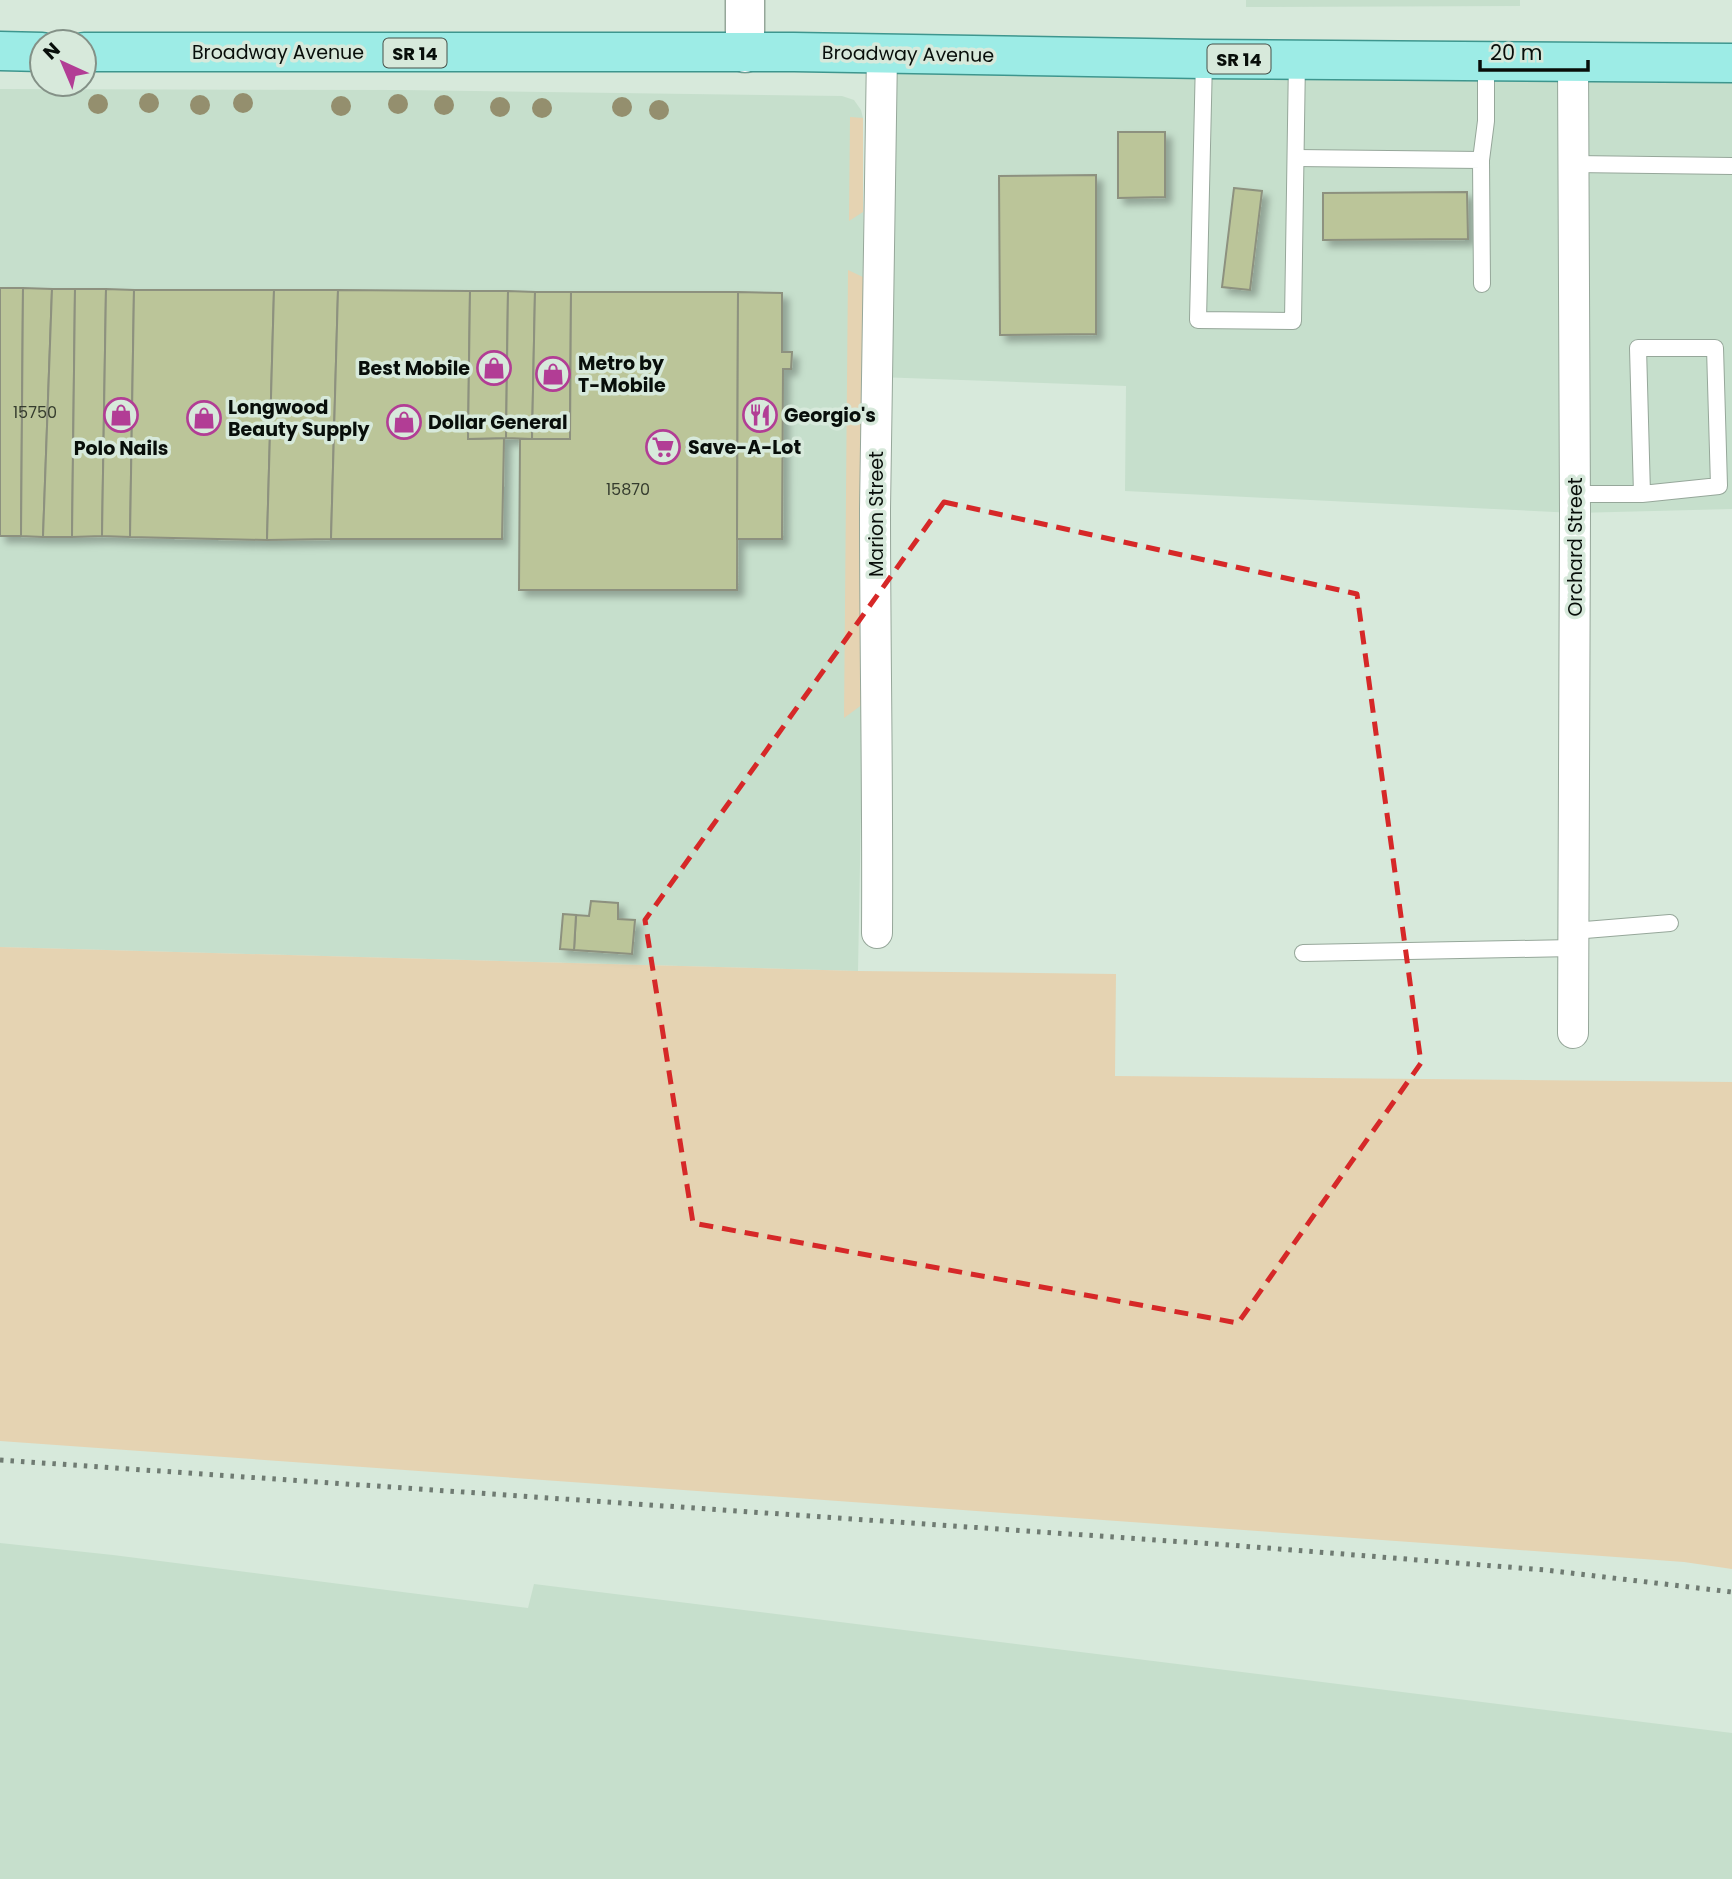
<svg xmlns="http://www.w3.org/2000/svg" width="1732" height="1879" viewBox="0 0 1732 1879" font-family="Poppins,sans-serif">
<defs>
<filter id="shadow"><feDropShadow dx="6" dy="6" stdDeviation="3.5" flood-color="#0004"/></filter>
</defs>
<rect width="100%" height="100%" fill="#d7e9db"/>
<!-- built -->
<g fill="#c6dfcc">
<path d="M 1246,0 L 1520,0 L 1520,6 L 1246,7 Z"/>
<path d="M 882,53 L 1732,63 L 1732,509 L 1575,513 L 1125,491 L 1126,386 L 878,377 Z"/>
<path d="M 0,89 L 402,90 L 842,96 L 854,100 L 861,110 L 863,118 L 863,704 L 858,971 L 0,947 Z"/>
<path d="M 0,1543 L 113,1555 L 528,1608 L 534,1584 L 1732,1733 L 1732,1879 L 0,1879 Z"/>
</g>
<!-- green -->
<g fill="#e5d3b2">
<path d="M 850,117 L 863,118 L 863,212 L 849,221 Z"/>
<path d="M 848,270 L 863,277 L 863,704 L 844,718 Z"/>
<path d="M 0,947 L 858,971 L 1116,974 L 1115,1076 L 1732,1082 L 1732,1569 L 1684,1562 L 1466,1546 L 0,1441 Z"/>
</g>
<!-- building -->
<g fill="#bbc599" stroke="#8d917f" stroke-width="2" filter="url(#shadow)">
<path d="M 1118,132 L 1165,132 L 1165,197 L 1118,198 Z"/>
<path d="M 1096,175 L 1096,334 L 1000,335 L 999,176 Z"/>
<path d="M 1234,188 L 1262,191 L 1250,290 L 1222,287 Z"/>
<path d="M 1467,192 L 1468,239 L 1323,240 L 1323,193 Z"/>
<path d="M 0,288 L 23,288 L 21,536 L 0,536 Z"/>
<path d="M 23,288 L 52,289 L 43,537 L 21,536 Z"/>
<path d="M 52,289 L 75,289 L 72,537 L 43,537 Z"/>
<path d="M 75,289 L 106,289 L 102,536 L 72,537 Z"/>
<path d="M 106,289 L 134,290 L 130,537 L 102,536 Z"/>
<path d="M 134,290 L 274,290 L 267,540 L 130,537 Z"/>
<path d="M 274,290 L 338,290 L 331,539 L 267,540 Z"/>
<path d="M 338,290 L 470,291 L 468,439 L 504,438 L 502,539 L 331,539 Z"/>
<path d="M 470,291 L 508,291 L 506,438 L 468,439 Z"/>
<path d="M 508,291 L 535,292 L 532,439 L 506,438 Z"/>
<path d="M 535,292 L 571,292 L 570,439 L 532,439 Z"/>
<path d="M 571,292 L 738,292 L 737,590 L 519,590 L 520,439 L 570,439 Z"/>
<path d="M 738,292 L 782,293 L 782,352 L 792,352 L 791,369 L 783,369 L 782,539 L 737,539 Z"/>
<path d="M 591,901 L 618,903 L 618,919 L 635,920 L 632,954 L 574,950 L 576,915 L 589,916 Z"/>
<path d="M 563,914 L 576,915 L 574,950 L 560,949 Z"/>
</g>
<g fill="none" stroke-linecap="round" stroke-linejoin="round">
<!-- service casing -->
<g stroke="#96a79a" stroke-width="18">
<g id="service">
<path d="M 1204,59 L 1198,320 L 1293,321 L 1297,59"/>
<path d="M 1296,158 L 1481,160 L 1482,284"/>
<path d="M 1481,160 L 1486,121 L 1486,62"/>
<path d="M 1574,164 L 1732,166"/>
<path d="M 1575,494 L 1642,494 L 1719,486 L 1715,348 L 1638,348 L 1642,494"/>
<path d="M 1573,931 L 1670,923"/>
<path d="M 1303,953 L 1573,948"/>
</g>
</g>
<!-- minor casing -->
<g stroke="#96a79a" stroke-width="32">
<g id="minor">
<path d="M 877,933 C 878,792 875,650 875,509 C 876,357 881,205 882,53"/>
<path d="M 1573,1033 L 1575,513 L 1573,62"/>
</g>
</g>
<!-- tertiary casing -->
<g stroke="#96a79a" stroke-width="41">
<path id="tertiary" d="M 745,53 L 745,0"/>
</g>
<!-- primary casing -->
<g stroke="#3e968e" stroke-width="41">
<g id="primary">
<path d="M 0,51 L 42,52"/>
<path d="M 84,52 L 794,52 L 1204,59 L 1732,63"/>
</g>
</g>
<!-- service -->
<use href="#service" stroke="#fff" stroke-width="16"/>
<!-- minor -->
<use href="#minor" stroke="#fff" stroke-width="30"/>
<!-- tertiary -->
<use href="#tertiary" stroke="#fff" stroke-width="38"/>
<!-- primary -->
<use href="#primary" stroke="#9dece6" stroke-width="38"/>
<!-- rail -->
<path stroke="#6f7b72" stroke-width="5" stroke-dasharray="3.5 7" stroke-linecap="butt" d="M 0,1460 L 1229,1545 L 1545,1570 L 1732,1592"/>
</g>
<!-- trees -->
<g fill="#948f6e">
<circle cx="149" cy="103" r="10"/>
<circle cx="243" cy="103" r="10"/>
<circle cx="98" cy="104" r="10"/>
<circle cx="398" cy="104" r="10"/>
<circle cx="200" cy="105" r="10"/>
<circle cx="444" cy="105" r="10"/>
<circle cx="341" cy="106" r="10"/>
<circle cx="500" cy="107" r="10"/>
<circle cx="622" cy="107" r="10"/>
<circle cx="542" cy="108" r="10"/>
<circle cx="659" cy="110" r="10"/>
</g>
<!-- marked area -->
<path fill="none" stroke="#d62828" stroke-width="5" stroke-dasharray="14 9" stroke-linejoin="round" d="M 944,502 L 1357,594 L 1421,1063 L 1238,1323 L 693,1223 L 645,920 Z"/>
<!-- icons -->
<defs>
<g id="shop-ring" transform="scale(1.75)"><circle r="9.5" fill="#d7e9db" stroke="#b23d95" stroke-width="1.5"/><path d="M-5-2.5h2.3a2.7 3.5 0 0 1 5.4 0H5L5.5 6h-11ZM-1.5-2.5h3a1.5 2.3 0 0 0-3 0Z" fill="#b23d95"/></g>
<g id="restaurant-ring" transform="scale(1.75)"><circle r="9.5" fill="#d7e9db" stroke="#b23d95" stroke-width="1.5"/><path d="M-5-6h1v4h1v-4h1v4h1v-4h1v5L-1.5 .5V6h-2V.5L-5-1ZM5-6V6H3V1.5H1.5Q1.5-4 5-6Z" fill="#b23d95"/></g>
<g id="supermarket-ring" transform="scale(1.75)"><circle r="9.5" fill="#d7e9db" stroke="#b23d95" stroke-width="1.5"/><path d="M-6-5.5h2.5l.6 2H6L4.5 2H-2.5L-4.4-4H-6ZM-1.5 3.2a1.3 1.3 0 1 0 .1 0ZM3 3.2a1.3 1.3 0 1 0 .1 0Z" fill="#b23d95"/></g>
</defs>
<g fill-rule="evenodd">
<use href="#shop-ring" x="494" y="368"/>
<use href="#shop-ring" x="553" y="374"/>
<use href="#shop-ring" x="121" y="415"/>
<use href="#restaurant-ring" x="760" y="415"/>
<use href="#shop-ring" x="204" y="418"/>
<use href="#shop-ring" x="404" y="422"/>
<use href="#supermarket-ring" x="663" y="447"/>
</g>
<g text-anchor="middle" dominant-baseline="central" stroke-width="7" stroke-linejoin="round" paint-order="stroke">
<!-- number labels -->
<g font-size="16" fill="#353c2e">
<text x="35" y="412">15750</text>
<text x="628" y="489">15870</text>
</g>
<!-- shield labels -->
<g fill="#d7e9db" stroke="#465049" stroke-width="2">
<rect x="383.5" y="38.5" width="63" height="29" rx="5"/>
<rect x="1207.5" y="44.5" width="63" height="29" rx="5"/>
</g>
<g font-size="18" font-weight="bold" fill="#080e0a">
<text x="415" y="53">SR 14</text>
<text x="1239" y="59">SR 14</text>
</g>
<!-- street labels -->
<g font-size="19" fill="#080e0a" stroke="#d7e9db">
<text x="278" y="52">Broadway Avenue</text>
<text transform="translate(908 54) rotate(1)">Broadway Avenue</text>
<text transform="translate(876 514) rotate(-90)">Marion Street</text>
<text transform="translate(1575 547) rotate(-90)">Orchard Street</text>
</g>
<!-- poi labels -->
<g font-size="19" font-weight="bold" fill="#080e0a" stroke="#d7e9db" text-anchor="start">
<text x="578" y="363">Metro by<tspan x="578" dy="22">T-Mobile</tspan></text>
<text x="470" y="368" text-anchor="end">Best Mobile</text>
<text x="228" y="407">Longwood<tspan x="228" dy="22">Beauty Supply</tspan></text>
<text x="784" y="415">Georgio's</text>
<text x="428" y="422">Dollar General</text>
<text x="688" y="447">Save-A-Lot</text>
<text x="121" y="448" text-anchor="middle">Polo Nails</text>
</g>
</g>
<!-- north arrow -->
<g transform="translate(63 63) rotate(316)"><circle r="33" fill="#d7e9db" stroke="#849187" stroke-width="2"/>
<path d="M0-5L12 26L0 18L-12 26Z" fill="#b23d95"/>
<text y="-10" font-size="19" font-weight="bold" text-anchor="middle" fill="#080e0a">N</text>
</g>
<!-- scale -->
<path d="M1480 60v10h108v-10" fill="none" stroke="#080e0a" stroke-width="3.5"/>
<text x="1490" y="60" font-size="21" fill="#080e0a" stroke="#d7e9db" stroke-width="5" paint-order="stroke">20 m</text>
</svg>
